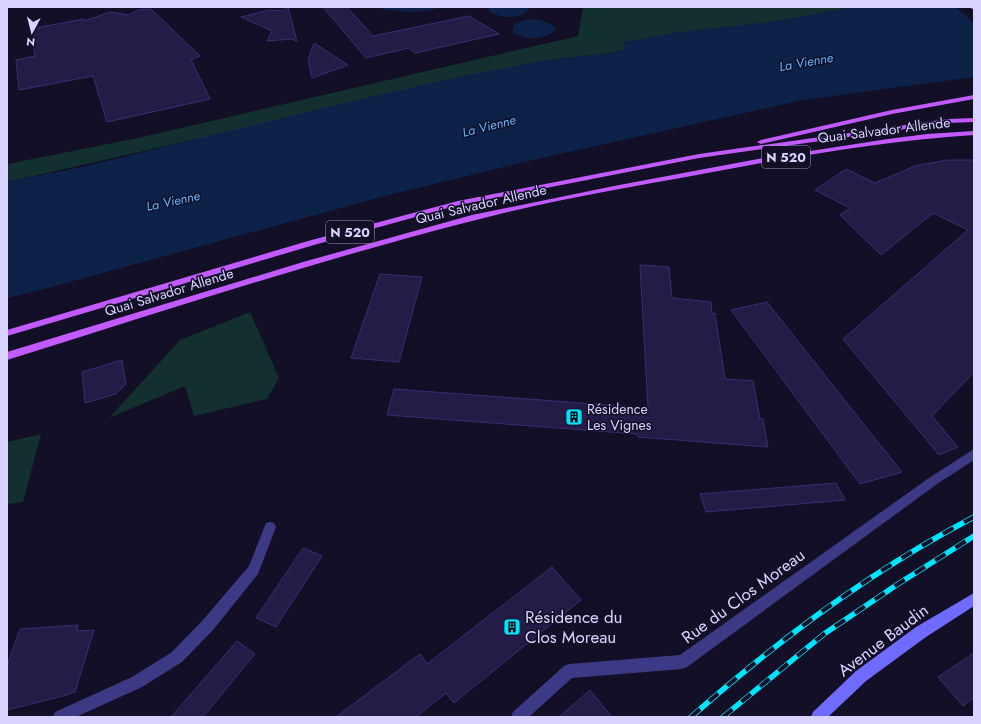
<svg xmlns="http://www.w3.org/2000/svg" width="981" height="724" viewBox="0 0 981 724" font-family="Jost,sans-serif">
<rect width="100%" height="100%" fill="#130f26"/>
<!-- green -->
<g fill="#12302f">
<path d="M 583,7 L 855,7 L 778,21 L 624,42 L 626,49 L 619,52 L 543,61 L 7,182 L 7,164 L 138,138 L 578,36 Z"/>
<path d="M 250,312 L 279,378 L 267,399 L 194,416 L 185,386 L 109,418 L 180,340 Z"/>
<path d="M 41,434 L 23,502 L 7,504 L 7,442 Z"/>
</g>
<!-- water -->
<g fill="#0c2248">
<path d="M 376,7 L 444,7 C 423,14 397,13 376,7 Z"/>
<path d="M 488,7 L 528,7 L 529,10 C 519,20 501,18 490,12 Z"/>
<path d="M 855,7 L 974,7 L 974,77 L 804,100 L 529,161 L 381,197 L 44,289 L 7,298 L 7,182 L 91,165 L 327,107 L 463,76 L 543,61 L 619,52 L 625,49 L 624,42 L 680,32 L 778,21 Z"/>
<path d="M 530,19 C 539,20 548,20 555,28 L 554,31 C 544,41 521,41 512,30 L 515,23 Z"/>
</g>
<!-- pier -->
<path fill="#130f26" d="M 955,7 L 974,7 L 974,23 L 973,22 Z"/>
<!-- building -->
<g fill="#241b47" stroke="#3b2d73">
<path d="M 286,7 L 288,7 L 297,41 L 292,39 L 267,41 L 272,31 L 241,17 L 269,10 L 284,11 Z"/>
<path d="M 323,7 L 347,7 L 373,36 L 469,16 L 499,34 L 415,53 L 409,48 L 366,58 Z"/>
<path d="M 151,9 L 200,56 L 191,60 L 210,99 L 107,122 L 93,76 L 19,90 L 16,60 L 35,56 L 30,29 L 84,19 L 84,21 L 110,12 L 129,15 L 138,10 Z"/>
<path d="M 314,43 L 348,65 L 312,78 L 308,60 Z"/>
<path d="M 947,160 L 974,160 L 974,372 L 932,416 L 958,447 L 939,455 L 843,339 L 968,230 L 933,213 L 881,255 L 840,215 L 850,208 L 815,190 L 846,169 L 875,183 L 915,166 Z"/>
<path d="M 640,265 L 669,267 L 672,298 L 711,302 L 712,314 L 715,313 L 725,379 L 753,381 L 760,419 L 763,419 L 768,447 L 638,437 L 637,434 L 387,415 L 394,389 L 648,408 Z"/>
<path d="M 380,274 L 422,277 L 399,362 L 351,358 Z"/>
<path d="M 767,302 L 873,436 L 902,472 L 860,484 L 731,310 Z"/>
<path d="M 122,360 L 126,384 L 116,394 L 85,403 L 82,372 Z"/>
<path d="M 836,483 L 845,500 L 706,512 L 700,494 Z"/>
<path d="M 303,548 L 322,556 L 276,627 L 256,618 Z"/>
<path d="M 552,567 L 581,600 L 454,703 L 446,693 L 416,717 L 336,717 L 420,654 L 427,664 Z"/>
<path d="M 78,625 L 77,631 L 94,630 L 75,692 L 63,696 L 7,710 L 7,666 L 20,629 Z"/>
<path d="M 237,641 L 255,654 L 203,717 L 171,717 Z"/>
<path d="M 974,653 L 974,697 L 963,706 L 938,677 Z"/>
<path d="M 590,690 L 612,717 L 559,717 Z"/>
</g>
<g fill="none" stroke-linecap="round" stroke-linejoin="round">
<!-- minor -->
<g fill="#3d3a85" fill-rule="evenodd">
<path d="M 974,449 L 974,460 L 937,484 L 687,667 L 682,669 L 572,678 L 529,717 L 511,717 L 513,712 L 564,666 L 569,664 L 680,655 L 929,478 Z"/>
<path d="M 270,522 L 274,523 L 276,527 L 258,574 L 213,630 L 182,662 L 142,687 L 76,717 L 53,717 L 55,712 L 132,677 L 172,652 L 203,620 L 249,566 L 266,523 Z"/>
</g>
<!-- secondary -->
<path fill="#6f6bff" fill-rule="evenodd" d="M 974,593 L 974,606 L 926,637 L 866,681 L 828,717 L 811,717 L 813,712 L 856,671 L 916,627 Z"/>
<!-- primary -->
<g fill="#c25bff" fill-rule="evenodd">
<path d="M 969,7 L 974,7 L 974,10 Z"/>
<path d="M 974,95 L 974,99 L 892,114 L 761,144 L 757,142 L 761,140 L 892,110 Z"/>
<path d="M 974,118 L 974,122 L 948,123 L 699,158 L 459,205 L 314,245 L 7,336 L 7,330 L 308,241 L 458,201 L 699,154 L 948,119 Z"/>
<path d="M 974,131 L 974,135 C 883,141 792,157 702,174 C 625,188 547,201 472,221 C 315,261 161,312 7,360 L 7,352 L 303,262 L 472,215 L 614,186 L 758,159 L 888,139 L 927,134 Z"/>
</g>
<!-- rail casing -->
<g stroke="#00e5ff" stroke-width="5.5">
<g id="rail">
<path d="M 691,717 C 777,641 872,570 974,517"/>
<path d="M 723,717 L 824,634 L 898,584 L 974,536"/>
</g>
</g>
<!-- rail -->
<use href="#rail" stroke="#130f26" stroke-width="4" stroke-dasharray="12" stroke-linecap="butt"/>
</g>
<!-- icons -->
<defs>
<g id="building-square" transform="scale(0.9)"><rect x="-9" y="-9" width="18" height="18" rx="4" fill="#00e5ff" stroke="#130f26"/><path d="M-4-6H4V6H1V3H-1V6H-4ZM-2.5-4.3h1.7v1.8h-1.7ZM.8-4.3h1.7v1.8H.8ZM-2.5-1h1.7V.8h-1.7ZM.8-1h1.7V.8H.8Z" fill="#111"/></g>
</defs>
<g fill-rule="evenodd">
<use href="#building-square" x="574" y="417"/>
<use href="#building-square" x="512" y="627"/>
</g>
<g text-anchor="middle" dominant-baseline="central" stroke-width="3" stroke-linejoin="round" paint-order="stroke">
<!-- far-water labels -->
<g font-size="13" font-style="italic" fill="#62b6ff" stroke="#130f26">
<text transform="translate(806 62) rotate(-10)">La Vienne</text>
<text transform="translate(489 126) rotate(-14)">La Vienne</text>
<text transform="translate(173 201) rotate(-12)">La Vienne</text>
</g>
<!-- shield labels -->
<g fill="#130f26" stroke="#9e99be" stroke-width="1">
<rect x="762" y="146" width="48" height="22" rx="3"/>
<rect x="326" y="221" width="48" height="22" rx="3"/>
</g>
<g font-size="13" font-weight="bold" fill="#d9d4ff">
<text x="786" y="157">N 520</text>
<text x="350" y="232">N 520</text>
</g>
<!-- street labels -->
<g font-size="14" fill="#d9d4ff" stroke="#130f26">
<text transform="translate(884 130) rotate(-7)">Quai Salvador Allende</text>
<text transform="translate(481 204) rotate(-13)">Quai Salvador Allende</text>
<text transform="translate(169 292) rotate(-17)">Quai Salvador Allende</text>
</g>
<!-- poi labels -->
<g font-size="14" fill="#d9d4ff" stroke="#130f26" text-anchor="start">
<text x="587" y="409">Résidence<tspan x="587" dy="16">Les Vignes</tspan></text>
</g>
<!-- near-street labels -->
<g font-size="17" fill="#d9d4ff" stroke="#130f26">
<text transform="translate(743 596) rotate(-36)">Rue du Clos Moreau</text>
<text transform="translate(883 640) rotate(-37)">Avenue Baudin</text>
</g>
<!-- near-poi labels -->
<g font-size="17" fill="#d9d4ff" stroke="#130f26" text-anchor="start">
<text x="525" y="617">Résidence du<tspan x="525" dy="20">Clos Moreau</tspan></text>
</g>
</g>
<!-- border -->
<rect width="981" height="724" fill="none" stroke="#d9d4ff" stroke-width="16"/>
<!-- north arrow -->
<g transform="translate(32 32) rotate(187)" stroke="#130f26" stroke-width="3" paint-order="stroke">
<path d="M0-3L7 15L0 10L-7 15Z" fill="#d9d4ff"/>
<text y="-6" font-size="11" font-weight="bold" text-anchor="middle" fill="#d9d4ff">N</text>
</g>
</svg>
